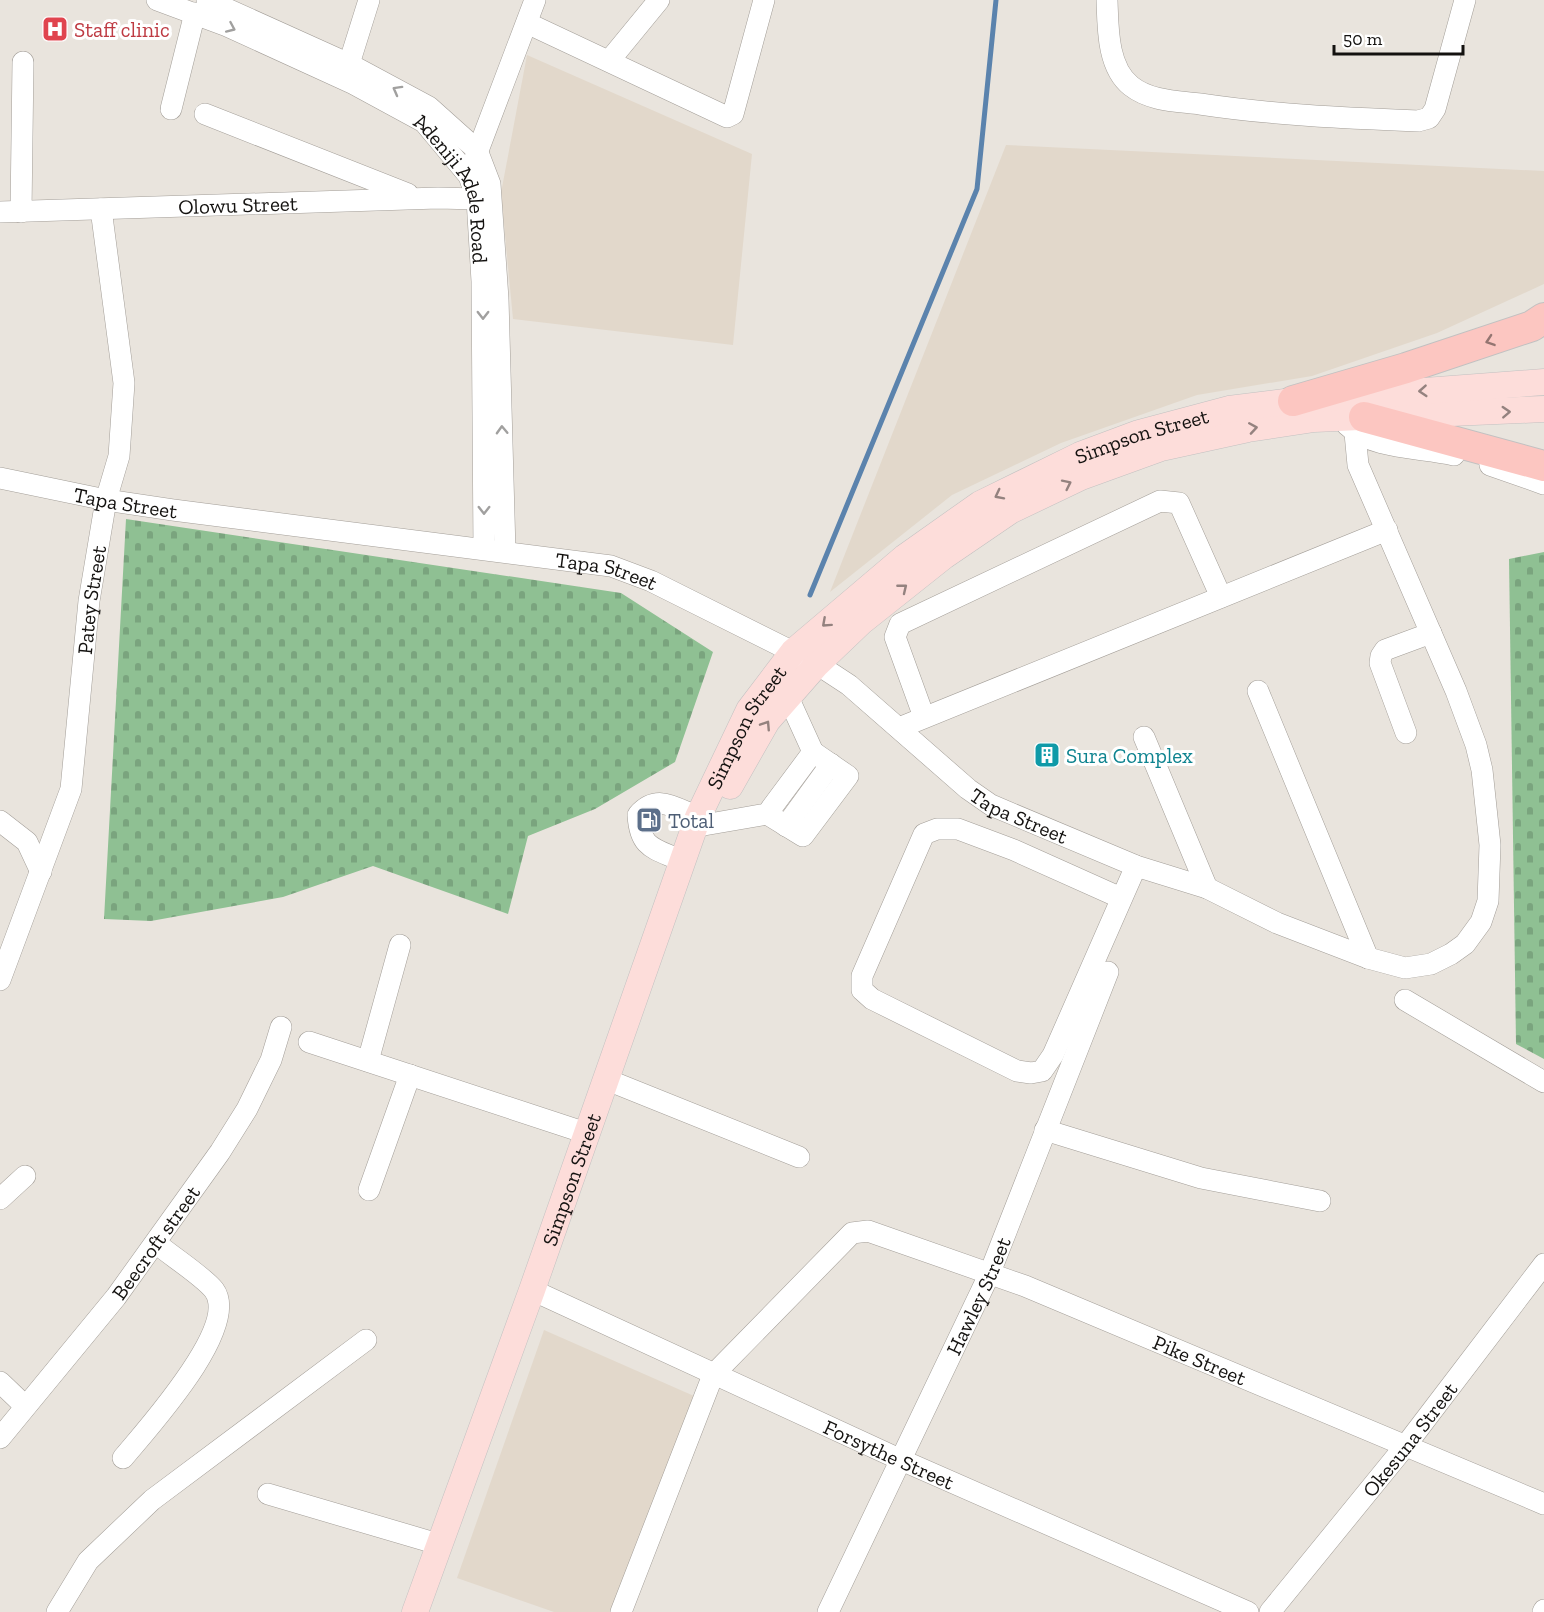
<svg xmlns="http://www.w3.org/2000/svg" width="1544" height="1612" viewBox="0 0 1544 1612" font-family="'Zilla Slab',serif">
<defs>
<pattern id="cemetery-stones" width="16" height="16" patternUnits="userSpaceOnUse" patternTransform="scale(1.5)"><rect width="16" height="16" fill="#8fc093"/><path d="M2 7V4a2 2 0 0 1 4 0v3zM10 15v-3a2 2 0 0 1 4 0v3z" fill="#7aa47e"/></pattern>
</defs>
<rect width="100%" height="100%" fill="#e9e4dd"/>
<!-- built -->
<g fill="#e2d8cb">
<path d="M 527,55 L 752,154 L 733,345 L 513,319 L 501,193 Z"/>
<path d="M 1006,145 L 1544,171 L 1544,284 L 1437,333 L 1312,376 L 1197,395 L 1061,443 L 952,495 L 830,592 Z"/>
<path d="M 544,1330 L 694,1396 L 611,1612 L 554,1612 L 457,1578 Z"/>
</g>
<!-- cemetery -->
<g fill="url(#cemetery-stones)">
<path d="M 126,519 L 621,593 L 713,652 L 675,762 L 595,809 L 528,836 L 508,914 L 373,866 L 283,897 L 151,921 L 104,919 Z"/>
<path d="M 1544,552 L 1544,1059 L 1516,1044 L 1509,559 Z"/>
</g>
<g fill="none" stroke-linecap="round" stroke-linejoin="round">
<!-- stream -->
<path stroke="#5b83ad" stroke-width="5" d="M 810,595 L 977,189 L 996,0"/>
<!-- minor casing -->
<g stroke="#a39e98" stroke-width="22">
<g id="minor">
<path id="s1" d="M 157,0 L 227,26 L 354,84 L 424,122 L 469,176 L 477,199 L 482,281 L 484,549"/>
<path d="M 207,0 L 349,64 L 429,107 L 477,150 L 490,184 L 498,299 L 505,551"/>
<path d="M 1107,0 C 1108,27 1107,67 1131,86 C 1150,101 1176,101 1200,104 C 1273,115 1345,118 1418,121 L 1429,118 L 1435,109 L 1465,0"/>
<path d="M 527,23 L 727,117 L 733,114 L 764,0"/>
<path d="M 609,61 L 659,0"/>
<path d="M 349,64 L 369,0"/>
<path d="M 171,109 L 195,13"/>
<path d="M 205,114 L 408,194"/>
<path d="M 474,161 L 535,0"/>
<path id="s2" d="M 0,212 L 438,198 L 477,199"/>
<path d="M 21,212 L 23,62"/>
<path d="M 1347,425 C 1373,450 1421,447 1454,455"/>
<path d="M 1490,465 L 1544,484"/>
<path id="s3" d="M 0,478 L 106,500 L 173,510 L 611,566 L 651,581 L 817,664 L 849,685 L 968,789 L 991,805 L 1136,866 L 1207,888 L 1277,923 L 1368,958 L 1405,968 L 1431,964 L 1451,954 L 1465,944 L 1481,922 L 1488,901 L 1490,845 L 1482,770 L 1476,745 L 1456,691 L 1358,465 L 1355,433"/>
<path d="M 1258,691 L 1368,958"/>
<path d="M 924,717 L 895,637 L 900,624 L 1160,501 L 1179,503 L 1221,597"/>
<path d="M 899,728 L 1387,530"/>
<path d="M 1406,733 L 1380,663 L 1381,656 L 1385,650 L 1431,633"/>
<path d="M 1144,737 L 1207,888"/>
<path d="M 767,814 L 803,836 L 848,776 L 813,752"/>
<path d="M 0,821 L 27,842 L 41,872"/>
<path d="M 704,825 L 767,814 L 813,752 L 788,697"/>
<path d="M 786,826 L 831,764"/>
<path d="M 684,862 C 655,848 640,850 638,815 C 657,793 675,808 698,817"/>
<path d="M 1121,898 L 1014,850 L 958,829 L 937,829 L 924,834 L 862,976 L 862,990 L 872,999 L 1017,1071 L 1031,1073 L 1042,1071 L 1053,1055 L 1136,866"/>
<path id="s4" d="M 0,980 L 71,789 L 89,601 L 106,500 L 119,456 L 124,383 L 101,209"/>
<path d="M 1405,1000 L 1544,1082"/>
<path d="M 309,1042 L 586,1133"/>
<path d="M 368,1061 L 400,945"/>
<path d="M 605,1079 L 799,1157"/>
<path d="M 1045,1130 L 1201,1178 L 1320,1201"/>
<path d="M 369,1190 L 410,1075"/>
<path d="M 0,1199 L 25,1176"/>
<path id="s5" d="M 532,1290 L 899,1459 L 1248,1612"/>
<path d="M 0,1382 L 24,1405"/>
<path id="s6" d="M 0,1438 L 116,1297 L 220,1152 L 247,1109 L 271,1060 L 281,1027"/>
<path d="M 123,1458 C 146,1430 241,1327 214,1290 C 203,1276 171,1256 156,1243"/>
<path d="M 268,1494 L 438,1544"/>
<path d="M 57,1612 L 88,1561 L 152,1500 L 366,1340"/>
<path id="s7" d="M 621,1612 L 713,1375 L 852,1233 L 868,1231 L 1025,1286 L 1544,1504"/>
<path id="s8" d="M 828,1612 L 989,1275 L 1108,972"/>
<path id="s9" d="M 1270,1612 L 1406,1445 L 1544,1264"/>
<path d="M 1543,1612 L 1544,1610"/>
</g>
</g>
<!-- major casing -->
<g stroke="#c2c1c1" stroke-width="27">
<g id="major">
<path d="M 730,786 L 767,721 L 817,664 L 861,622 L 944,556 L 1010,511 L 1081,477 L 1161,448 L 1248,429 L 1314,419 L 1544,409"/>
<path id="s10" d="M 415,1612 L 532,1290 L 698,817 L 749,710 L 793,652 L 905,557 L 980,504 L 1080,455 L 1139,433 L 1229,409 L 1293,401 L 1544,382"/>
</g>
</g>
<!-- highway casing -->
<g stroke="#c2c1c1" stroke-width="32">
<g id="highway">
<path d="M 1293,401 L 1406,368 L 1532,326 L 1544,318"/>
<path d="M 1364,417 L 1544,466"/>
</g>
</g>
<!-- minor -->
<use href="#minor" stroke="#fff" stroke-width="21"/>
<!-- major -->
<use href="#major" stroke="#fdddda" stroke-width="26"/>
<!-- highway -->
<use href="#highway" stroke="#fcc6c1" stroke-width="30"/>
</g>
<!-- one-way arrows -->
<defs><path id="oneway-chevron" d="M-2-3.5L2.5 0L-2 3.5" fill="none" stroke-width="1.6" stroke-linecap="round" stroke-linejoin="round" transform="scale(1.5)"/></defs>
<g stroke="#a1a09f">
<use href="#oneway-chevron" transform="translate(231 28) rotate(24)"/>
<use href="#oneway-chevron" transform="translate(397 90) rotate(-151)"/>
<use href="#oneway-chevron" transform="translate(483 315) rotate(90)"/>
<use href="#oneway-chevron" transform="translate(502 430) rotate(-92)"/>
<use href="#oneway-chevron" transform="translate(484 510) rotate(90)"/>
</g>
<use stroke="#947571" href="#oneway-chevron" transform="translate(1490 341) rotate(161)"/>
<g stroke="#94827f">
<use href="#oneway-chevron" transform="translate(1423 391) rotate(176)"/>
<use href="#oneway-chevron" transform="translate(1506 412) rotate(-3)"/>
<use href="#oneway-chevron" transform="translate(1253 428) rotate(-9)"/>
<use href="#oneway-chevron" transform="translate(1067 484) rotate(-26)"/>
<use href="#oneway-chevron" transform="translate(999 495) rotate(153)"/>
<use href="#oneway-chevron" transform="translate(903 588) rotate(-39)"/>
<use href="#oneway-chevron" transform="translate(826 623) rotate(138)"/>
<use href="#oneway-chevron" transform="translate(766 725) rotate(-57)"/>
</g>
<!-- icons -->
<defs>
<g id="hospital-square" transform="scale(1.35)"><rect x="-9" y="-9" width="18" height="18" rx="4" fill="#e0444e" stroke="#fff"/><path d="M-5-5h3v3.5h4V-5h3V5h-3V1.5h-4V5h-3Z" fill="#fff"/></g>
<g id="building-square" transform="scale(1.35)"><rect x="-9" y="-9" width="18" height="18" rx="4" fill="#0f9aa8" stroke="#fff"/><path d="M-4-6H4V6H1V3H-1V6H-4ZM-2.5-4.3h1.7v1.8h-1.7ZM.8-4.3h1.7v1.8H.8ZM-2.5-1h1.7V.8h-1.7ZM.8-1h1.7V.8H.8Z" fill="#fff"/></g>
<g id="fuel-square" transform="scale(1.35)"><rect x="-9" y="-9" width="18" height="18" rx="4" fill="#5c6f8a" stroke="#fff"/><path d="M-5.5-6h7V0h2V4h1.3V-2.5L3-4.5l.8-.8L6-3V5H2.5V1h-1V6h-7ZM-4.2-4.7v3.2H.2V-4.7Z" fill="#fff"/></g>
</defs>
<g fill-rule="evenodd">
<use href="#hospital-square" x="55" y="29"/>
<use href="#building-square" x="1047" y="755"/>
<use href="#fuel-square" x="649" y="820"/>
</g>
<g text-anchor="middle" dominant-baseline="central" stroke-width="6" stroke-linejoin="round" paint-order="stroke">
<!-- health labels -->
<g font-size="21" fill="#be3a42" stroke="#fff" text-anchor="start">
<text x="74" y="29">Staff clinic</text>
</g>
<!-- street labels -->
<g font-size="21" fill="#141210" stroke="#fff">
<text stroke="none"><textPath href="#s1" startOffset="369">Adeniji Adele Road</textPath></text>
<text stroke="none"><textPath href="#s2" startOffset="238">Olowu Street</textPath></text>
<text stroke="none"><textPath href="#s10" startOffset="1450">Simpson Street</textPath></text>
<text stroke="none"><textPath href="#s3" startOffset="128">Tapa Street</textPath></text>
<text stroke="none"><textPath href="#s3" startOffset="614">Tapa Street</textPath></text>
<text stroke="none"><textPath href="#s4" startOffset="394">Patey Street</textPath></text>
<text stroke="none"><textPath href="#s10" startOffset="946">Simpson Street</textPath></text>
<text stroke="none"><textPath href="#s3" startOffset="1100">Tapa Street</textPath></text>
<text stroke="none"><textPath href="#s10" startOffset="460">Simpson Street</textPath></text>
<text stroke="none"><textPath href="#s6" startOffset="250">Beecroft street</textPath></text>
<text stroke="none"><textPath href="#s8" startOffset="350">Hawley Street</textPath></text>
<text stroke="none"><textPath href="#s7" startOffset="825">Pike Street</textPath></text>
<text stroke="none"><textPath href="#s9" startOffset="222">Okesuna Street</textPath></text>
<text stroke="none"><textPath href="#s5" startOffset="393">Forsythe Street</textPath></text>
</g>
<!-- culture labels -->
<g font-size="21" fill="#0d838f" stroke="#fff" text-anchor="start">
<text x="1066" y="755">Sura Complex</text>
</g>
<!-- service labels -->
<g font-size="21" fill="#4e5e75" stroke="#fff" text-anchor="start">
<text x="668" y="820">Total</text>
</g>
</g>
<!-- scale -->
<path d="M1334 45v9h129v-9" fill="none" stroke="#141210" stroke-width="3"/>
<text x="1343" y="45" font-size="18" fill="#141210" stroke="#ffffff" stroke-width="4.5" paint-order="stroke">50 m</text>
</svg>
